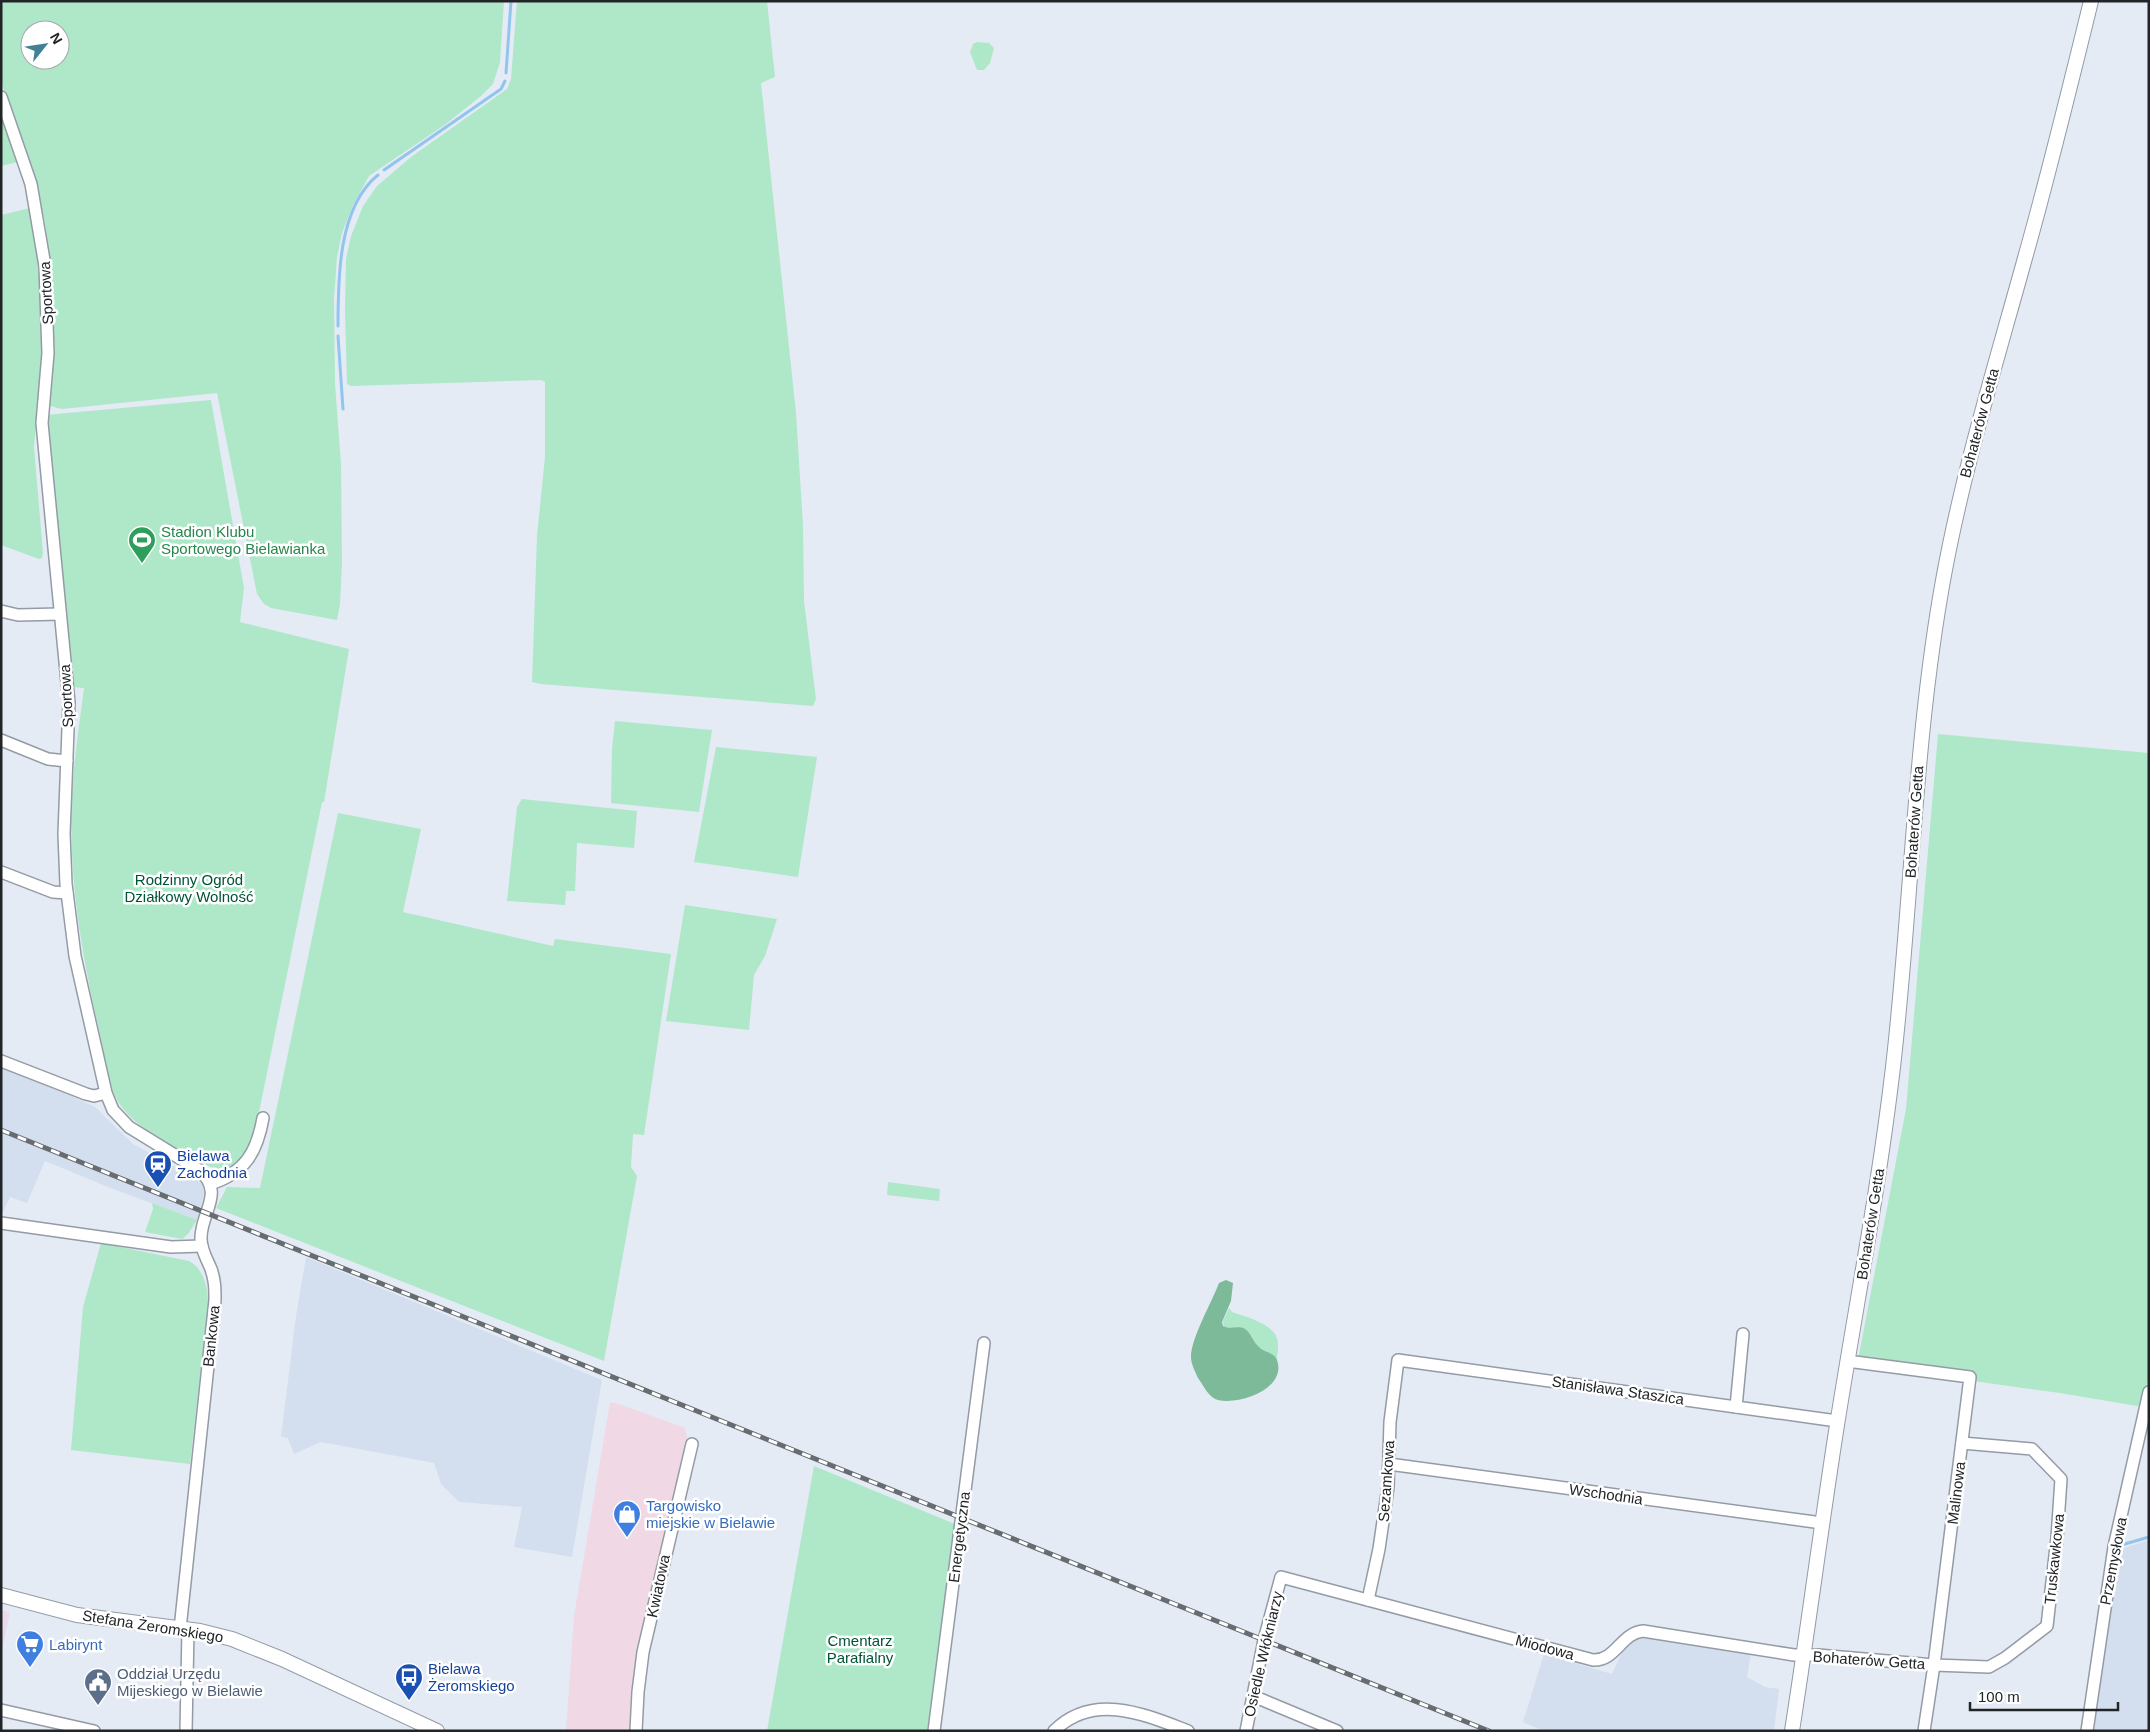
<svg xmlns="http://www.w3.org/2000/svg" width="2150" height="1732" viewBox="0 0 2150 1732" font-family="Helvetica,sans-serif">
<rect width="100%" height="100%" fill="#e4ebf5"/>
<!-- commercial -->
<path fill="#f0d9e4" d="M 610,1402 L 622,1405 L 685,1428 L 688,1443 L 639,1649 L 633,1689 L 629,1731 L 566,1731 L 574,1616 Z"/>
<!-- built -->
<g fill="#d3dfef">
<path d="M 1,1068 L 65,1093 L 95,1107 L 133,1144 L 198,1179 L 205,1190 L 197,1220 L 108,1187 L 45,1161 L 27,1203 L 10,1197 L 1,1216 Z"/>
<path d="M 306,1257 L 602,1380 L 572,1557 L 514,1547 L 522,1507 L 459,1502 L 441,1484 L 434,1463 L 321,1442 L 294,1454 L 288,1438 L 281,1437 L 296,1316 Z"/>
<path d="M 2149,1540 L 2149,1731 L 2093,1731 L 2118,1550 Z"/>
<path d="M 1639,1637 L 1751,1654 L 1747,1677 L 1765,1687 L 1779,1689 L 1774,1731 L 1544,1731 L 1523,1722 L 1544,1654 L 1612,1674 L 1625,1646 Z"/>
</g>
<!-- medical -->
<path fill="#eadaec" d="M 1,1610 L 10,1612 L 1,1656 Z"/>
<!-- green -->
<g fill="#afe7c9" fill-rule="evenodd">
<path d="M 1,1 L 504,1 L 500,62 L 493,84 L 481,96 L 446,124 L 369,176 L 353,205 L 342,233 L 337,257 L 334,299 L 335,384 L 341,464 L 342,563 L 340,604 L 337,620 L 271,608 L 264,604 L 257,594 L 217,393 L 62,409 L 50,406 L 49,402 L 53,356 L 50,264 L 45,222 L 33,172 L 1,82 ZM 30,30 L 60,30 L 60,60 L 30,60 Z"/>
<path d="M 517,1 L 767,1 L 775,77 L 761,83 L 796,413 L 803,526 L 804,601 L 816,699 L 813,706 L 541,684 L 532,682 L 537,536 L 545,457 L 545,382 L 541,380 L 351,386 L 347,384 L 345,311 L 346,259 L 351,236 L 363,206 L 377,186 L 411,157 L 507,89 L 511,79 Z"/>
<path d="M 977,42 L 989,43 L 994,48 L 990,63 L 984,70 L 977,70 L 970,52 L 973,44 Z"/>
<path d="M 1,109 L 18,162 L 1,166 Z"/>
<path d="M 30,208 L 41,269 L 43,349 L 34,447 L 43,553 L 42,558 L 39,559 L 1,545 L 1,215 Z"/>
<path d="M 211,400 L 244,588 L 240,622 L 349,649 L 324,802 L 322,802 L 255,1132 C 249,1150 234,1178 211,1167 C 185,1154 137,1130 121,1106 C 107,1086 105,1057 100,1034 C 81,953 66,866 73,782 C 75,751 80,719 84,688 L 72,687 L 45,415 Z"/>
<path d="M 615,721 L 712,730 L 699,812 L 611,803 L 612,749 Z"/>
<path d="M 1938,734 L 2149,753 L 2149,1374 L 2143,1407 L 2060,1393 L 1857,1365 L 1906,1109 Z"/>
<path d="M 716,747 L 817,757 L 798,877 L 694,862 Z"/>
<path d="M 522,799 L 637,811 L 634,848 L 577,843 L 575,891 L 566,891 L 565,905 L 507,901 L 517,807 Z"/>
<path d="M 338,813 L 421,829 L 403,912 L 553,946 L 555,939 L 671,954 L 644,1135 L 633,1134 L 631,1167 L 637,1176 L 604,1361 L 216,1208 L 227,1187 L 260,1188 Z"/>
<path d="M 685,905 L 777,919 L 765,956 L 754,975 L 749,1030 L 666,1021 Z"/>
<path d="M 888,1182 L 940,1189 L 939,1201 L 887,1195 Z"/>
<path d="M 152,1203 L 197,1220 L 188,1234 L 182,1239 L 145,1232 L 153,1209 Z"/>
<path d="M 101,1243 L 189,1261 C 204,1269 208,1288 208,1304 L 190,1464 L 71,1450 L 83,1307 Z"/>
<path d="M 1229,1308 L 1232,1312 C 1245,1317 1269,1322 1276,1336 C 1280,1343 1277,1353 1277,1360 L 1274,1356 L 1257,1346 L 1244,1329 L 1224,1327 L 1223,1321 Z"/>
<path d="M 814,1466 L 955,1524 L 927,1731 L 767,1731 Z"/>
</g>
<!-- forest -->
<path fill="#7dba9a" d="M 1226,1280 L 1233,1283 L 1231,1301 L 1222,1322 L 1223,1326 C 1229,1330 1238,1325 1245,1329 C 1251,1333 1253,1342 1259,1347 C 1264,1352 1275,1353 1277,1360 C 1287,1389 1240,1405 1218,1400 C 1209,1398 1203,1385 1198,1378 C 1195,1371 1191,1364 1191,1357 C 1191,1338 1212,1302 1219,1283 Z"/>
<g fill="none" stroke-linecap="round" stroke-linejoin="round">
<!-- stream -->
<g stroke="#92c5ed" stroke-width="3">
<path d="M 506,73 L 511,1"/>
<path d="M 384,170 L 501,89 L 505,81"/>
<path d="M 338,326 C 338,279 338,207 378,175"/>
<path d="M 338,336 L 343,409"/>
<path d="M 2118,1546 L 2149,1537"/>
</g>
<!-- minor casing -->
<g stroke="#949ba5" stroke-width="14">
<g id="minor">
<path d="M 1,97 L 31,184 L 45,266 L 48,353 L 42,423 L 69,703 L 64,834 L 66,884 L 75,956 L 106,1093 L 113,1110 L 129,1127 L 199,1170 C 226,1193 200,1213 201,1239 C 201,1250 207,1259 211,1269 C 215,1280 215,1289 215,1300 L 180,1629"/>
<path d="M 1,611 L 18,615 L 60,614"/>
<path d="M 1,740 L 48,759 L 67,761"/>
<path d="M 1,872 L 53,892 L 67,893"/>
<path d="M 1,1061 L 86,1094 L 94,1096 L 106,1093"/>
<path d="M 210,1184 C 245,1173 257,1152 263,1118"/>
<path d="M 1,1223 L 171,1247 L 202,1246"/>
<path d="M 1847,1361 L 1970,1377 L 1934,1665 L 1924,1731"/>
<path d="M 1736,1407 L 1743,1334"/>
<path d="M 1389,1464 L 1822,1523"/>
<path d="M 1368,1600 L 1379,1549 L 1388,1487 L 1390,1422 L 1398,1360 L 1837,1421"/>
<path d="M 1253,1696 L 1337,1731"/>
<path d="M 1,1710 L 94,1731"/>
<path d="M 186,1731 L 188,1630"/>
<path d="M 636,1731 L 638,1692 L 643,1652 L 692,1444"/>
<path d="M 934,1731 L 984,1343"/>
<path d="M 1054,1731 C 1093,1692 1144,1714 1188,1731"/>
<path d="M 1246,1731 L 1264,1640 L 1281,1577 L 1593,1660 C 1616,1661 1621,1633 1643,1631 L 1794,1655 L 1818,1655 L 1934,1665 L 1989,1667 L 2005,1658 L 2047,1626 L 2057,1538 L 2061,1479 L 2032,1449 L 1962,1443"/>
<path d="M 2087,1731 L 2114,1547 L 2149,1392"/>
</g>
</g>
<!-- tertiary casing -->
<g stroke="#949ba5" stroke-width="16">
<g id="tertiary">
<path d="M 1,1595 L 77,1615 L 200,1631 L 232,1639 L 282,1659 L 437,1731"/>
<path d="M 1792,1731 C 1808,1629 1821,1527 1837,1425 C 1856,1305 1879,1187 1893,1067 C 1912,903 1914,738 1944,575 C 1964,467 1996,363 2025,258 C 2049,173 2070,87 2091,1"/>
</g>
</g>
<!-- minor -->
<use href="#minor" stroke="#fff" stroke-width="11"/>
<!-- tertiary -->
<use href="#tertiary" stroke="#fff" stroke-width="14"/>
<!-- rail casing -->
<g stroke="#676c71" stroke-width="5">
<path id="rail" d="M 1,1130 L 1489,1731"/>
</g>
<!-- rail -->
<use href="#rail" stroke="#fff" stroke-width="3" stroke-dasharray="9" stroke-linecap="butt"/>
</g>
<!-- icons -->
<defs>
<g id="stadium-pin" transform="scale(1.4375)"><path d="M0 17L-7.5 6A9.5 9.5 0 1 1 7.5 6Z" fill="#2e9e5b" stroke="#fff"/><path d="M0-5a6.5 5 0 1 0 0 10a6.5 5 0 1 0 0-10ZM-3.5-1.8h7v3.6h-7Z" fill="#fff"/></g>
<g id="station-pin" transform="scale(1.4375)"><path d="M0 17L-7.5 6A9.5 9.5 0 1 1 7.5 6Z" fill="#1a4fb4" stroke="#fff"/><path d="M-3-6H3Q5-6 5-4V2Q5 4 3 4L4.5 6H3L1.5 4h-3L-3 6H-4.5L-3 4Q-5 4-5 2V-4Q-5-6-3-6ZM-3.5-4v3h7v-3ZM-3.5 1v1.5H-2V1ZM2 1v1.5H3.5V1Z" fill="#fff"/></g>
<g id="shop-pin" transform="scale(1.4375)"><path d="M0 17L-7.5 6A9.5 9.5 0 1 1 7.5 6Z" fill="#3f7fe0" stroke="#fff"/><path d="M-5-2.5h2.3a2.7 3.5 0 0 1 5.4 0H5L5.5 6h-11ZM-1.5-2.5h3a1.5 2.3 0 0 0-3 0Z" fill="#fff"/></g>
<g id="supermarket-pin" transform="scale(1.4375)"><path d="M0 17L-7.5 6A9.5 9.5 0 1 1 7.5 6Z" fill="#3f7fe0" stroke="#fff"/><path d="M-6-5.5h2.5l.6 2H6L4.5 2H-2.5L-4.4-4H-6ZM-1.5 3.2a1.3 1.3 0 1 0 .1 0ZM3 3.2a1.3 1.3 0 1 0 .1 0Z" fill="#fff"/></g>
<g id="bus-pin" transform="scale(1.4375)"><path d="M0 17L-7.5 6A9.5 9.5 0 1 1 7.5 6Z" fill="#1a4fb4" stroke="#fff"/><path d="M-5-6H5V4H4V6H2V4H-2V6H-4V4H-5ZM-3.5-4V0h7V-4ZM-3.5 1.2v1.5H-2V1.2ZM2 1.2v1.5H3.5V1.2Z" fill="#fff"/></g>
<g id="civic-pin" transform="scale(1.4375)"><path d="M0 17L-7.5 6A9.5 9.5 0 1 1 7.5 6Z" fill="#5c6f8a" stroke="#fff"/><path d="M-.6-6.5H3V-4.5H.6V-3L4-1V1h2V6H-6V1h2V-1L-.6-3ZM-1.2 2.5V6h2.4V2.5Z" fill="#fff"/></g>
</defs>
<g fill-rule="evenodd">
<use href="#stadium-pin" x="142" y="540"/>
<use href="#station-pin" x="158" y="1164"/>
<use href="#shop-pin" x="627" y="1514"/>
<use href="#supermarket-pin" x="30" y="1644"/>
<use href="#bus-pin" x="409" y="1677"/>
<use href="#civic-pin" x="98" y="1682"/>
</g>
<g text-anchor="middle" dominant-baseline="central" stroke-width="5" stroke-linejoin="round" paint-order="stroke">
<!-- street labels -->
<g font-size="15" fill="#222528" stroke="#fff">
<text transform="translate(46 293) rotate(-93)">Sportowa</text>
<text transform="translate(1979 423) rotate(-75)">Bohaterów Getta</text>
<text transform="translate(66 696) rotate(-93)">Sportowa</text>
<text transform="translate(1914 822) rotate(-86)">Bohaterów Getta</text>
<text transform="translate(1870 1224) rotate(-81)">Bohaterów Getta</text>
<text transform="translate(211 1336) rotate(-84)">Bankowa</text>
<text transform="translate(1618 1390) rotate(8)">Stanisława Staszica</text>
<text transform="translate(1386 1481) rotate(-86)">Sezamkowa</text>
<text transform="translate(1956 1493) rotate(-83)">Malinowa</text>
<text transform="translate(1606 1494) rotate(8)">Wschodnia</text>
<text transform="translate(959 1537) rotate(-83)">Energetyczna</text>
<text transform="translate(2054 1559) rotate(-84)">Truskawkowa</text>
<text transform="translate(2113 1561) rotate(-79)">Przemysłowa</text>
<text transform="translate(658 1586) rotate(-78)">Kwiatowa</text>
<text transform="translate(153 1626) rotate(9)">Stefana Żeromskiego</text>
<text transform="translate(1545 1647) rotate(15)">Miodowa</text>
<text transform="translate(1263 1654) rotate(-77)">Osiedle Włókniarzy</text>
<text transform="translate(1869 1660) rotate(4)">Bohaterów Getta</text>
</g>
<!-- leisure labels -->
<g font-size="15" fill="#27864d" stroke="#fff" text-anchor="start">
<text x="161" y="531">Stadion Klubu<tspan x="161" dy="17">Sportowego Bielawianka</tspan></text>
</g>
<!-- park labels -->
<g font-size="15" fill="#015336" stroke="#fff">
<text x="189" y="879">Rodzinny Ogród<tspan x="189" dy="17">Działkowy Wolność</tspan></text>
<text x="860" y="1640">Cmentarz<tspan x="860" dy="17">Parafialny</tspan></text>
</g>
<!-- transit labels -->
<g font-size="15" fill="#164399" stroke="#fff" text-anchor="start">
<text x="177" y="1155">Bielawa<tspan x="177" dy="17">Zachodnia</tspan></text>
<text x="428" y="1668">Bielawa<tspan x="428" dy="17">Żeromskiego</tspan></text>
</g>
<!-- shop labels -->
<g font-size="15" fill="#366cbe" stroke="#fff" text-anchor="start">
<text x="646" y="1505">Targowisko<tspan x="646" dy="17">miejskie w Bielawie</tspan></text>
<text x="49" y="1644">Labirynt</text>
</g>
<!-- service labels -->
<g font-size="15" fill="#4e5e75" stroke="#fff" text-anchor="start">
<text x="117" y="1673">Oddział Urzędu<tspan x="117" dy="17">Mijeskiego w Bielawie</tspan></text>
</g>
</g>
<!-- border -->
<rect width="2150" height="1732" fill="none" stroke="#222528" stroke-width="5"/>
<!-- north arrow -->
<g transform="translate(45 45) rotate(60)"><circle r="24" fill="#ffffff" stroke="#a7a8a9"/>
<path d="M0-4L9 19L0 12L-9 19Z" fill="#418195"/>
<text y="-8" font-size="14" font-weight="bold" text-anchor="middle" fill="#222528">N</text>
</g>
<!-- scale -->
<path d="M1970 1702v8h148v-8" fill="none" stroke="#222528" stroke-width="2.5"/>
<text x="1978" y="1702" font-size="15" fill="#222528" stroke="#ffffff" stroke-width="4" paint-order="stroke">100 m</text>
</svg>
